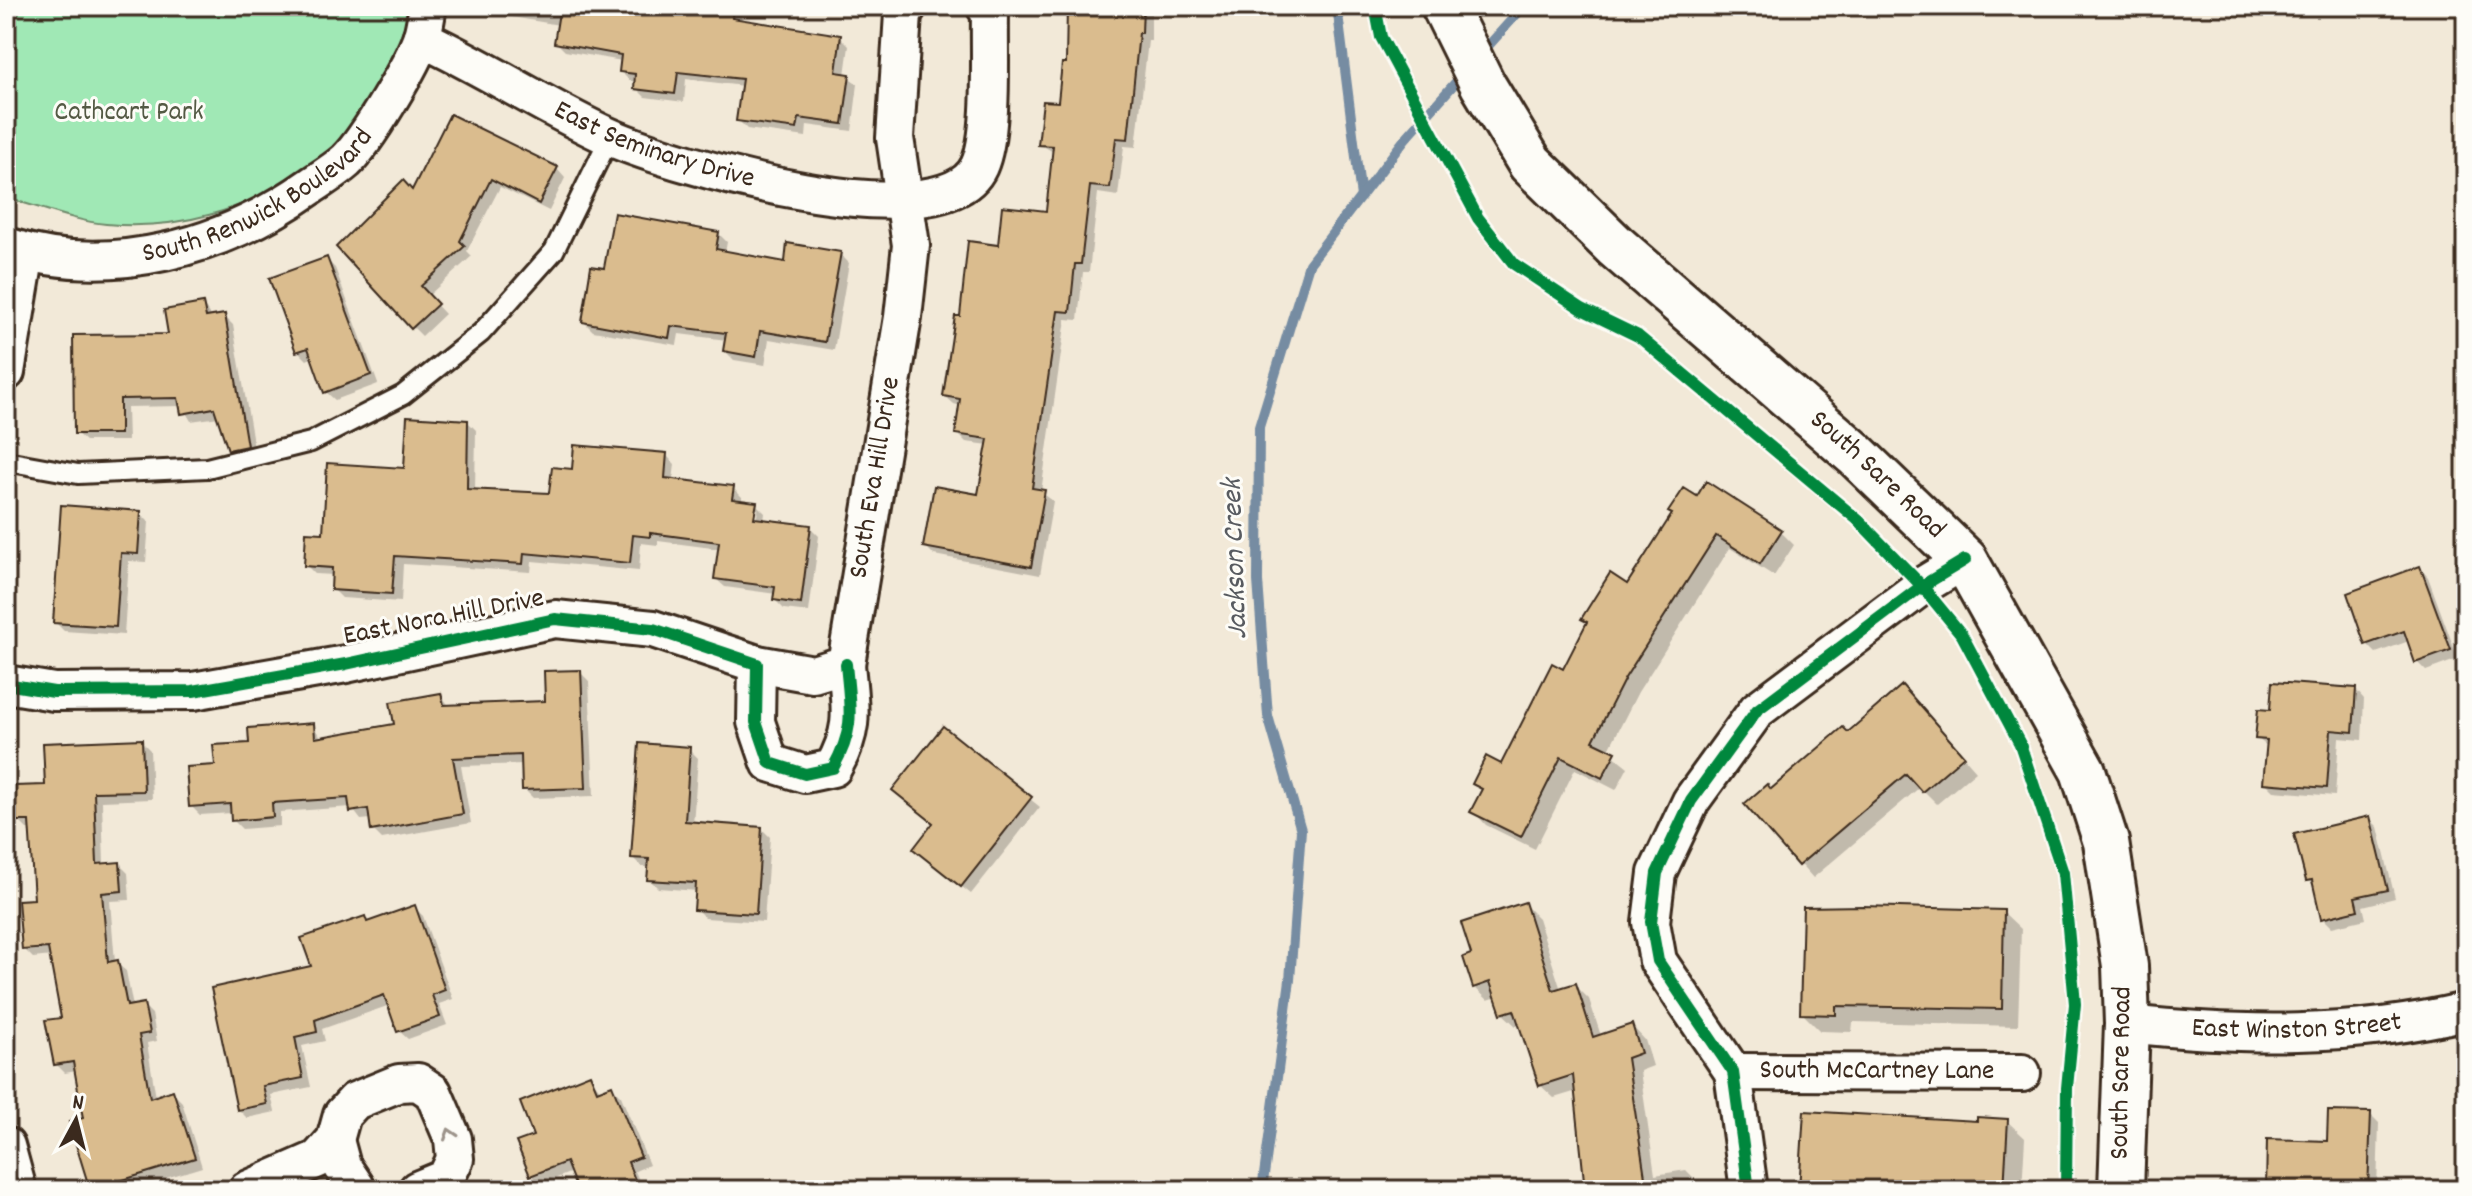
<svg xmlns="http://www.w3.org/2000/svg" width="2472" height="1196" viewBox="0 0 2472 1196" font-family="Dekko,sans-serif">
<rect width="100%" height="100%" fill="#f2e9d8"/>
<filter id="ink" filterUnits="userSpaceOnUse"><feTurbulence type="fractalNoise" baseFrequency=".0125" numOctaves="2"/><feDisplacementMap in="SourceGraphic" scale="16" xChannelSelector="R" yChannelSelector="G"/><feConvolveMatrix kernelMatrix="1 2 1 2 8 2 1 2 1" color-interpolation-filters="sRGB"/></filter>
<g filter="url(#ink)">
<!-- green -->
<path fill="#a0e8b5" stroke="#6e896a" stroke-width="2" d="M 6,6 L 418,6 C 382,144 248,237 106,224 C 73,221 38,206 6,198 Z"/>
<!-- shadow -->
<g fill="#0003" fill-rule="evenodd">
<path d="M 498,6 L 743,6 L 741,21 L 840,37 L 849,46 L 845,75 L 858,84 L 852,131 L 807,125 L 806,137 L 747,129 L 738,120 L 743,86 L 686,79 L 684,102 L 645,97 L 636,88 L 637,81 L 630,81 L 621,72 L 622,61 L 565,51 L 556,42 L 559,25 L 506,16 Z"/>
<path d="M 1069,6 L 1151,6 L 1151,41 L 1148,41 L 1136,147 L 1124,146 L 1118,196 L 1098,193 L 1089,272 L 1083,272 L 1078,320 L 1066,319 L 1041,492 L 1053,501 L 1040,575 L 934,555 L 925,546 L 979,496 L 989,445 L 966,442 L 957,433 L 961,406 L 954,404 L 945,396 L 961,318 L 1000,247 L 1048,213 L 1055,153 L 1040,144 L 1060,104 L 1068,65 Z"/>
<path d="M 451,116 L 557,169 L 565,178 L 549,211 L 500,187 L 467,251 L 472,256 L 428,296 L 445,314 L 422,336 L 413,327 L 413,193 Z"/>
<path d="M 718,233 L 727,242 L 725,253 L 786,264 L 840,254 L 849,263 L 834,350 L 769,339 L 765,365 L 734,360 L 725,351 L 727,340 L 679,334 L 677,345 L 593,331 L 584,322 L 606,271 Z"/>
<path d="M 326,259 L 335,268 L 378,384 L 335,400 L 326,392 L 313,357 L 307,360 L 298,351 Z"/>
<path d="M 203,305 L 212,318 L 224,316 L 233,325 L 255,454 L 239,458 L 230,449 L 219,417 L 191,421 L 182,406 L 127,407 L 128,441 L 85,441 L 76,433 Z"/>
<path d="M 467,421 L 476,430 L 475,491 L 551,496 L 573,471 L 666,455 L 675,464 L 673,481 L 733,488 L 742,497 L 742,503 L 756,504 L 765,513 L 764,521 L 810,527 L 819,536 L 809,612 L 784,609 L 775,600 L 776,594 L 725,587 L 716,579 L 720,549 L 658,541 L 658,545 L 641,543 L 639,571 L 532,561 L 531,572 L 403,564 L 401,602 L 342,598 L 333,589 L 334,575 L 315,574 L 306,565 L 325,535 ZM 754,509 L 758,509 L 755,528 L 751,528 Z"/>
<path d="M 1697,498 L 1781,532 L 1794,545 L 1774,576 L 1730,548 L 1638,692 L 1608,751 L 1628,767 L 1616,790 L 1575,769 L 1535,849 L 1486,825 L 1473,811 L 1483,792 L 1474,783 L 1502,767 L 1564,671 Z"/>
<path d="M 140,513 L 149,522 L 146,562 L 129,561 L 124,635 L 64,631 L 55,622 Z"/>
<path d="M 2420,568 L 2428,577 L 2458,659 L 2426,671 L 2417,662 L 2409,641 L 2376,653 L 2367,644 Z"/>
<path d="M 580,672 L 589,681 L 594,796 L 533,798 L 524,789 L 523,764 L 461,766 L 471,823 L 382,839 L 373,830 L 371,819 L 361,820 L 351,807 L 280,812 L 280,826 L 242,829 L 233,820 L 232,813 L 200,815 L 191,806 L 217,767 L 251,745 L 313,726 L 322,739 L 396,726 L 441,695 L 450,707 L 548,703 Z"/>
<path d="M 2356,690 L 2364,699 L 2362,740 L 2339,738 L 2335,796 L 2274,791 L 2265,782 L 2268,747 L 2257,738 L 2272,712 Z"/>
<path d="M 1915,701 L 1976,771 L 1937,804 L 1920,787 L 1813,878 L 1747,804 L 1772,792 L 1848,735 Z"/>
<path d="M 943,729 L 1040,807 L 971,894 L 924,857 L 935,824 Z"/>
<path d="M 141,741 L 150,750 L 152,799 L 102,801 L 104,865 L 119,864 L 128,873 L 130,900 L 110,901 L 115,962 L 126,971 L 133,1007 L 143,1005 L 152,1014 L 157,1041 L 147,1043 L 156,1098 L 173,1093 L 182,1102 L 202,1167 L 127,1190 L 93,1190 L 76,1071 L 65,1073 L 56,1064 L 64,1019 L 52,956 L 33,958 L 24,949 L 37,901 L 32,829 L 27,829 L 18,820 L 47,787 Z"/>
<path d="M 689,749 L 698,758 L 693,824 L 761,828 L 770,837 L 764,922 L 705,918 L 696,909 L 698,891 L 658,888 L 649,879 L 650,867 L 642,867 L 633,858 Z"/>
<path d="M 2369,818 L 2378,827 L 2395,898 L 2363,906 L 2366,919 L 2332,927 L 2323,918 L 2316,888 L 2308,880 Z"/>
<path d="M 1525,905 L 1538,918 L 1561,990 L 1575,985 L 1589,999 L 1601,1036 L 1632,1026 L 1645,1040 L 1653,1066 L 1640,1071 L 1655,1175 L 1686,1170 L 1700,1184 L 1701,1190 L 1588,1190 L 1577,1091 L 1554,1098 L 1540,1085 L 1521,1025 L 1516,1026 L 1502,1013 L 1497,997 L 1488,1000 L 1474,987 L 1474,955 Z"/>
<path d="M 414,907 L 423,916 L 453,999 L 439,1004 L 447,1025 L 408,1039 L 399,1031 L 390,1005 L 322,1029 L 325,1041 L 302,1046 L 311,1087 L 271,1095 L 275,1112 L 247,1118 L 238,1109 L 314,968 L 365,918 L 370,923 Z"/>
<path d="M 2003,912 L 2021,929 L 2018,1026 L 1853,1022 L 1852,1032 L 1820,1031 L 1802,1013 Z"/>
<path d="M 589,1076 L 601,1091 L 612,1087 L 621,1096 L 649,1165 L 635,1171 L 643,1190 L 579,1190 L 572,1172 L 541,1184 L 532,1175 L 519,1143 L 536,1137 Z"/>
<path d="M 2370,1114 L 2379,1123 L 2377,1190 L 2268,1190 Z"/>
<path d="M 2007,1121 L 2025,1138 L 2022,1190 L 1806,1190 L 1978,1123 Z"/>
</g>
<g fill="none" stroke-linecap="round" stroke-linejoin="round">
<!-- stream -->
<g stroke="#768ca2" stroke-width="10">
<path d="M 1337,6 L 1361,197"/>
<path d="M 1480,55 L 1524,6"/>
<path d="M 1262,1190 L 1290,980 L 1301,830 L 1268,716 L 1258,581 L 1259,427 L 1309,264 L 1405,139 L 1464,73"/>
</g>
</g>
<!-- building -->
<g fill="#dabc8e" stroke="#3b2a1e" stroke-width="2">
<path d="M 560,6 L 733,6 L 732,18 L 841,35 L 836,72 L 850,74 L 843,124 L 799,118 L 797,129 L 736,121 L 742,79 L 678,72 L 675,94 L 634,89 L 635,74 L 619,72 L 621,55 L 554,43 Z"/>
<path d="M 1067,6 L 1143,6 L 1142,33 L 1139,33 L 1128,139 L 1116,138 L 1110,188 L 1090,186 L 1081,264 L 1075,264 L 1070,312 L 1058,311 L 1032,488 L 1045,490 L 1031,567 L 923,547 L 934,486 L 978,494 L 988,439 L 955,434 L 960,399 L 943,396 L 955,316 L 960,316 L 968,241 L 998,245 L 1002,206 L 1046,211 L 1053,146 L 1038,145 L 1043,101 L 1058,102 L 1062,63 L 1066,63 Z"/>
<path d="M 450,114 L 558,167 L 539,204 L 491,179 L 460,241 L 465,246 L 421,286 L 438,304 L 411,329 L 336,247 L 403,180 L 412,190 Z"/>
<path d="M 614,213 L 719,232 L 716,249 L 785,262 L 787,243 L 841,252 L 825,342 L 760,331 L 756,357 L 723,351 L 726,333 L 671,326 L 669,338 L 582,322 L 591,266 L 604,268 Z"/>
<path d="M 327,257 L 371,375 L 324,393 L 308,348 L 296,352 L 269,278 Z"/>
<path d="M 203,303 L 206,317 L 225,314 L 247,446 L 228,450 L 214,408 L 181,414 L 178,398 L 120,399 L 120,434 L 74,434 L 73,335 L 168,334 L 164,310 Z"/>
<path d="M 407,416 L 468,420 L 467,489 L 549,493 L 552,467 L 572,469 L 574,445 L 667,453 L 665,478 L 734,486 L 732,499 L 757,502 L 754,518 L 811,525 L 801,604 L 773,600 L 775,587 L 714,579 L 719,542 L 650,533 L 650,537 L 633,535 L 630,563 L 524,553 L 523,564 L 395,556 L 392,594 L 331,590 L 332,568 L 304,566 L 306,532 L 323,533 L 327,463 L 404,468 Z"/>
<path d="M 1706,481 L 1782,530 L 1760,564 L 1716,536 L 1625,678 L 1593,741 L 1616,752 L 1602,778 L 1561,757 L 1521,837 L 1470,812 L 1482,789 L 1472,784 L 1486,756 L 1501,764 L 1552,663 L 1563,669 L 1587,622 L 1581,619 L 1610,573 L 1627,584 L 1672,514 L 1668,512 L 1684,488 L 1697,496 Z"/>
<path d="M 61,505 L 141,511 L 138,554 L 121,553 L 116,627 L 53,623 Z"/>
<path d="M 2420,566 L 2451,650 L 2415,663 L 2404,631 L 2365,645 L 2347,593 Z"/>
<path d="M 581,670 L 586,788 L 522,790 L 521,755 L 453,758 L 463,814 L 371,831 L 368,809 L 350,812 L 348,798 L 272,803 L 273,817 L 231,821 L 230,804 L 189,807 L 186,767 L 215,765 L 213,745 L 249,743 L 248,728 L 314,723 L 315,738 L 394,724 L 390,702 L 441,693 L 444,705 L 545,701 L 544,671 Z"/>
<path d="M 2272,682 L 2356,688 L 2353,732 L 2331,730 L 2327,788 L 2263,783 L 2267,740 L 2255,739 L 2258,709 L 2270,710 Z"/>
<path d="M 1902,685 L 1964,756 L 1922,792 L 1906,774 L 1798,866 L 1744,804 L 1767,784 L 1771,789 L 1843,727 L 1848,732 Z"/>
<path d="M 943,726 L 1032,797 L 961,887 L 913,849 L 933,823 L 892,790 Z"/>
<path d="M 142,739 L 144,791 L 94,792 L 97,864 L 120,862 L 122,891 L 102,893 L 108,962 L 118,960 L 127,1006 L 144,1003 L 150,1033 L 139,1035 L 150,1098 L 173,1090 L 195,1158 L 90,1190 L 69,1122 L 83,1118 L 73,1062 L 54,1065 L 45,1020 L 61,1018 L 48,948 L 22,950 L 18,900 L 34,899 L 29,821 L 16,821 L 14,786 L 45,785 L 43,743 Z"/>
<path d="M 639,743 L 690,747 L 685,821 L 762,827 L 756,914 L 694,910 L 696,883 L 647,880 L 649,859 L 631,858 Z"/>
<path d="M 2370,816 L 2388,890 L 2355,897 L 2358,910 L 2321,919 L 2312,880 L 2306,881 L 2294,834 Z"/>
<path d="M 1525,902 L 1553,990 L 1576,983 L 1593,1037 L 1632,1024 L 1641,1053 L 1627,1058 L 1647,1190 L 1585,1190 L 1573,1075 L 1539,1086 L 1514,1010 L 1501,1014 L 1490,982 L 1473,988 L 1463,957 L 1471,954 L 1461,923 Z"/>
<path d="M 415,905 L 445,990 L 432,995 L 440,1017 L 397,1032 L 384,995 L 315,1020 L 317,1032 L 295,1037 L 303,1078 L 263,1086 L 267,1104 L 237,1110 L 211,988 L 311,966 L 301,938 L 365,916 L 367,922 Z"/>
<path d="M 1863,906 L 2004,910 L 2002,1009 L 1836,1006 L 1836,1015 L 1800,1014 L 1803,907 Z"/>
<path d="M 590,1074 L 597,1091 L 612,1085 L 641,1157 L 628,1162 L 639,1190 L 577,1190 L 566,1162 L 530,1176 L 516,1142 L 533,1136 L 520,1102 Z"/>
<path d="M 1804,1111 L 1977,1121 L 1977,1117 L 2008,1119 L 2004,1190 L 1799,1190 Z"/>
<path d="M 2328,1111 L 2371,1112 L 2368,1190 L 2266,1190 L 2267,1139 L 2327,1141 Z"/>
</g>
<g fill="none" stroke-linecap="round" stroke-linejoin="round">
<!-- service casing -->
<g stroke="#3b2a1e" stroke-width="24">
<path id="service" d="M 6,461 L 78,474 L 207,468 L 311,442 L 403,395 L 481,333 L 554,251 L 610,137"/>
</g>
<!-- minor casing -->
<g stroke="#3b2a1e" stroke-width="42">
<g id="minor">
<path id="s1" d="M 421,38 C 486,68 546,108 610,137 C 671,164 943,245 979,166 C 994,133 989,52 990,14 L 985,6"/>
<path id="s2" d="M 6,246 C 110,280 225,247 311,186 C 323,178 336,170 346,161 C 366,142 414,62 422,36 C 425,26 426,16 428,6"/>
<path d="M 6,372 L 26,252"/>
<path id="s3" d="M 757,664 L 813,674 L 846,664 L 903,317 L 911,245 L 895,138 L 903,14 L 908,6"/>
<path d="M 6,684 L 54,692 L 193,691 L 346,664 L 555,619 L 653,629 L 757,664 L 756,722 L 770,763 L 805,774 L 833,768 C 856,727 850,709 846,664"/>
<path id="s4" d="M 2127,1024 C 2241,1036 2354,1038 2466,1011"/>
<path id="s5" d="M 1733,1072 L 2022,1073"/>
<path d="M 335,1140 L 342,1166 L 356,1187"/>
<path d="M 6,1146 L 18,1190"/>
<path d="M 247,1190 L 318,1159 L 335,1140 L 342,1115 L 355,1101 L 399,1083 L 418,1082 L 433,1092 L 453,1139 L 455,1159 L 446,1178 L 417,1190"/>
<path d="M 1749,1190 L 1733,1072 L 1658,961 L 1651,922 L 1657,873 L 1691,801 L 1757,710 L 1922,586 L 1965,560"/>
</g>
</g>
<!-- secondary casing -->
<g stroke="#3b2a1e" stroke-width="50">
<g id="secondary">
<path id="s6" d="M 1444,6 L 1483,85 L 1530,163 L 1615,246 L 1855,454 L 1965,560 L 2083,771 L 2106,842 L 2125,966 L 2127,1024 L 2121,1190"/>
</g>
</g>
<!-- service -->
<use href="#service" stroke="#fdfcf7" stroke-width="18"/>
<!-- minor -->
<use href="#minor" stroke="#fdfcf7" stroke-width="36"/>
<!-- secondary -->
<use href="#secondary" stroke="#fdfcf7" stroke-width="44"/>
<!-- cycleway casing -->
<g stroke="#fdfcf7" stroke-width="17">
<g id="cycleway">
<path d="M 1375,6 L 1381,37 L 1478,218 L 1514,264 L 1582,309 L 1638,336 L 1858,520 L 1922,586 L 1962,635 L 2020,744 L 2063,873 L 2075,1004 L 2067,1088 L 2066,1190"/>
<path d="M 6,684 L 54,692 L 193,691 L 346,664 L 555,619 L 653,629 L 757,664 L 756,722 L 770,763 L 805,774 L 833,768 C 856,727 850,709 846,664"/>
<path d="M 1749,1190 L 1733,1072 L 1658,961 L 1651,922 L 1657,873 L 1691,801 L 1757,710 L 1922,586 L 1965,560"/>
</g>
</g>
<!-- cycleway -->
<use href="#cycleway" stroke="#00873e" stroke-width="12"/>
</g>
<!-- one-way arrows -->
<defs><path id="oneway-chevron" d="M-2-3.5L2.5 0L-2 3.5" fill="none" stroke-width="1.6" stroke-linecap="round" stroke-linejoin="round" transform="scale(2)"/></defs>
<use stroke="#9c938a" href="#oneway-chevron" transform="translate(450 1134) rotate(-108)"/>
</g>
<g text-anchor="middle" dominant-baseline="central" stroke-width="6" stroke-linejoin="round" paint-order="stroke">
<!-- park labels -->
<g font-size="28" fill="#545a44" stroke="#fdfcf7">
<text x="129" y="114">Cathcart Park</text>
</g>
<!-- street labels -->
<g font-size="28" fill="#3b2a1e" stroke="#fdfcf7">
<text stroke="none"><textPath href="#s1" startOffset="258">East Seminary Drive</textPath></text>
<text stroke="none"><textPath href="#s2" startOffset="270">South Renwick Boulevard</textPath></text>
<text stroke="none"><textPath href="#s6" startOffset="646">South Sare Road</textPath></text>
<text stroke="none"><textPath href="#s3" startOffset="280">South Eva Hill Drive</textPath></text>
<text transform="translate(444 619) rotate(-11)">East Nora Hill Drive</text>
<text stroke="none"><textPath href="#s4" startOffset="170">East Winston Street</textPath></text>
<text stroke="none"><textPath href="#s5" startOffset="144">South McCartney Lane</textPath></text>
<text transform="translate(2123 1073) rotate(-89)">South Sare Road</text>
</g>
<!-- water labels -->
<g font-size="30" font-style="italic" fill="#585b60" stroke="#fdfcf7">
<text transform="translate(1237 559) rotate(-92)">Jackson Creek</text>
</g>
</g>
<!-- margin -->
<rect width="2472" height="1196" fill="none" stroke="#fdfcf7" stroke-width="32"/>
<rect x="16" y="16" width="2440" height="1164" fill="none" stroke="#3b2a1e" stroke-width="3" filter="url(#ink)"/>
<!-- north arrow -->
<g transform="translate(76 1120) rotate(7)" stroke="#fdfcf7" stroke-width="6" paint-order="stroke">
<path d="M0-6L14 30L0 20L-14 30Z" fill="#3b2a1e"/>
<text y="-12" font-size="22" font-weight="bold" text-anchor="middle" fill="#3b2a1e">N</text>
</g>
</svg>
